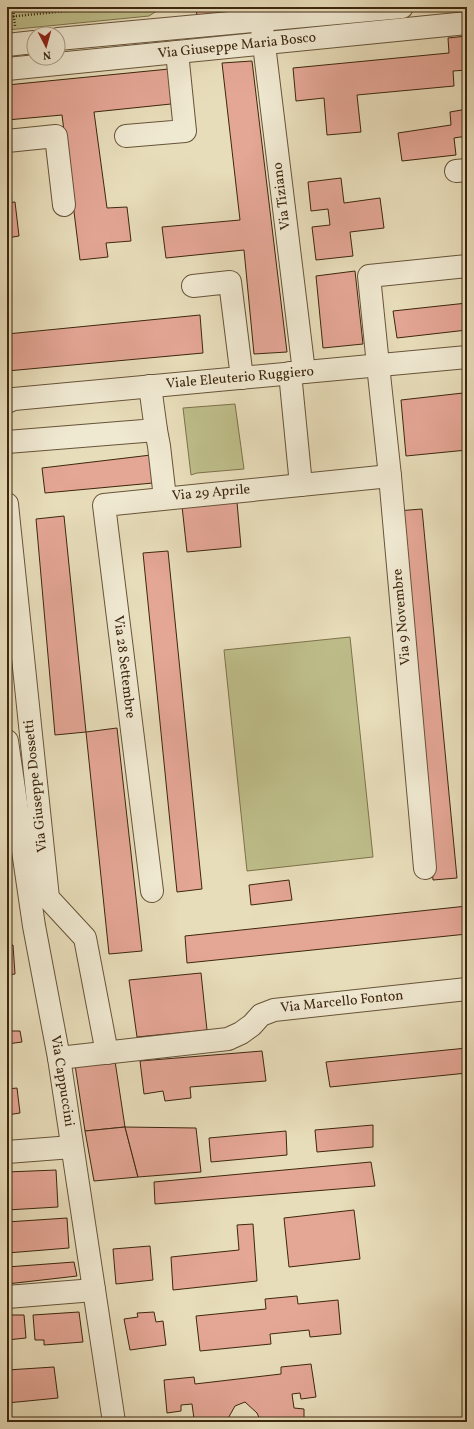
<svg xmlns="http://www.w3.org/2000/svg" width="474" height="1429" viewBox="0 0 474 1429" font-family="Vollkorn,serif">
<rect width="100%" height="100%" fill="#e8ddba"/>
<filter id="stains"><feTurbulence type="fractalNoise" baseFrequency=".005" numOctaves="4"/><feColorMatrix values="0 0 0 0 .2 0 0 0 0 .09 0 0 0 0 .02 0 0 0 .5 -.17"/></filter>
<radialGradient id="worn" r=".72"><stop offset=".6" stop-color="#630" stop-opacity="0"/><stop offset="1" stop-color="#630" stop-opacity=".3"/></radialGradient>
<!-- green -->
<g fill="#bebe8a" stroke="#7d724c">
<path d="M 7,7 L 163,7 L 149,16 L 7,30 Z"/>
<path d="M 235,404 L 244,469 L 197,473 L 191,475 L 183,408 Z"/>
<path d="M 350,637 L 373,857 L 247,871 L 224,650 Z"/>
</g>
<!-- building -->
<g fill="#e4a695" stroke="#3c270e">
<path d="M 196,7 L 244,7 L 244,13 L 197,17 Z"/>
<path d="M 467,36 L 467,70 L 453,71 L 454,86 L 357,95 L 361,132 L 327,135 L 324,98 L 296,101 L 293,68 L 449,53 L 448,38 Z"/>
<path d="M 252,61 L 287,352 L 254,354 L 244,250 L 166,258 L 162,227 L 240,220 L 222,63 Z"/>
<path d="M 169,69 L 171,104 L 94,112 L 107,208 L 127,207 L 131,241 L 106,243 L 108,257 L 80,260 L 62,115 L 7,120 L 7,85 Z"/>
<path d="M 467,109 L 467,136 L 454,138 L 456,155 L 402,161 L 398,133 L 451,125 L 450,112 Z"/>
<path d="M 341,178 L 344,203 L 380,198 L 384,228 L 350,232 L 353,256 L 316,260 L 312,227 L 330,225 L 328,209 L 311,211 L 308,182 Z"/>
<path d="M 15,202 L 19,236 L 7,238 L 7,203 Z"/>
<path d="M 355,271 L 363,344 L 323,348 L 316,276 Z"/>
<path d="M 467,303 L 467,330 L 397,338 L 393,311 Z"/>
<path d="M 200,315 L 203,353 L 7,371 L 7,334 Z"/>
<path d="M 463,393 L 467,450 L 406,456 L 401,400 Z"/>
<path d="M 151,455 L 153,483 L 45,493 L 42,468 Z"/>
<path d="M 236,491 L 241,547 L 187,552 L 181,497 Z"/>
<path d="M 422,509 L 457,878 L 433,880 L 397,511 Z"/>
<path d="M 64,516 L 86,732 L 55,735 L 36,519 Z"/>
<path d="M 168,551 L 202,889 L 177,892 L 143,553 Z"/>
<path d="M 117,728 L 142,951 L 109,954 L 86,732 Z"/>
<path d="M 289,880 L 292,900 L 251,905 L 249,885 Z"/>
<path d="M 467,906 L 467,934 L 187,963 L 185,936 Z"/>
<path d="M 13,945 L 15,974 L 7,975 L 7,946 Z"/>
<path d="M 201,973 L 207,1030 L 137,1037 L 129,980 Z"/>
<path d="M 7,1031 L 20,1031 L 22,1042 L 7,1044 Z"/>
<path d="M 467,1048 L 467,1073 L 330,1087 L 326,1062 Z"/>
<path d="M 262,1051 L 266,1081 L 190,1087 L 191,1098 L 165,1101 L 163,1091 L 144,1094 L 140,1061 Z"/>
<path d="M 115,1061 L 125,1127 L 85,1131 L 75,1065 Z"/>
<path d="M 17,1088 L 20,1113 L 7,1115 L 7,1089 Z"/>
<path d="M 373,1125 L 373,1147 L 317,1152 L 315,1130 Z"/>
<path d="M 125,1127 L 138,1177 L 94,1181 L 85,1131 Z"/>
<path d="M 125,1127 L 196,1128 L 201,1172 L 138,1177 Z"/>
<path d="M 286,1131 L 287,1155 L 211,1162 L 209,1138 Z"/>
<path d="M 371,1162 L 375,1186 L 155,1204 L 154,1182 Z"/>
<path d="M 56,1170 L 58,1207 L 7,1210 L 7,1172 Z"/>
<path d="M 354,1210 L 360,1259 L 289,1267 L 284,1218 Z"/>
<path d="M 67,1218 L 69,1248 L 7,1253 L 7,1222 Z"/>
<path d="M 253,1224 L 257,1281 L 173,1290 L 171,1257 L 239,1250 L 237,1225 Z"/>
<path d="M 150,1246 L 153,1280 L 116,1284 L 113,1249 Z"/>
<path d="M 74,1262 L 77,1276 L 7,1284 L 7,1267 Z"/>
<path d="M 297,1296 L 298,1304 L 338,1300 L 341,1334 L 310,1337 L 309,1330 L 270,1334 L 271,1344 L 200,1351 L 196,1316 L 266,1309 L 265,1299 Z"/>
<path d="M 79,1312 L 83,1342 L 44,1345 L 44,1340 L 35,1340 L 33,1315 Z"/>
<path d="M 154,1312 L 156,1322 L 163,1321 L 166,1345 L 130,1350 L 124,1319 L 138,1317 L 137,1313 Z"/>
<path d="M 7,1315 L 24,1315 L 26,1338 L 7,1340 Z"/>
<path d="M 311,1364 L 316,1397 L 301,1399 L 300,1393 L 292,1394 L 294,1408 L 304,1409 L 304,1422 L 268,1422 L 265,1420 L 263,1422 L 261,1422 L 257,1413 L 245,1402 L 235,1406 L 226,1422 L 182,1422 L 182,1420 L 194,1419 L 192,1404 L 181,1405 L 181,1411 L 167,1413 L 164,1380 L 194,1377 L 195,1384 L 281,1374 L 281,1367 Z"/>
<path d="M 54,1367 L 58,1398 L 7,1403 L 7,1370 Z"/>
</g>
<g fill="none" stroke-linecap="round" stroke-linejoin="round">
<!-- minor casing -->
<g stroke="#675439" stroke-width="24">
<g id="minor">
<path d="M 261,20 L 304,372"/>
<path d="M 58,39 L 402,7"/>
<path d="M 7,45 L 34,42"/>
<path d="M 7,69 L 467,23"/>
<path d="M 126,136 L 185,131 L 177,52"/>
<path d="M 7,141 L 56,136 L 64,205"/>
<path d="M 456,171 L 467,170"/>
<path d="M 193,286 L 230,282 L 242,378"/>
<path d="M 290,373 L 301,485"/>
<path d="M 7,402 L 14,399 L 467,357"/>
<path d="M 156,430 L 159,446 L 165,498"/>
<path d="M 7,442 L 156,430 L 150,386"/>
<path d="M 7,504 L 48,898 L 85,938 L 107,1053"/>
<path d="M 7,741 L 34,926 L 59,1058 L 114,1422"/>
<path d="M 425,868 L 390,476 L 378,365 L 369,276 L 467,266"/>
<path d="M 152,891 L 104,505 L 390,476"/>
<path d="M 59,1058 L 228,1039 L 241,1033 L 252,1025 L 261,1015 L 274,1010 L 467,989"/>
<path d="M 7,1152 L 72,1147"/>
<path d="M 7,1297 L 94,1290"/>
</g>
</g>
<!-- path -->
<g stroke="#3c270e" stroke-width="2.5" stroke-dasharray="1 2" stroke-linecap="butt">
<path d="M 13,7 L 15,26"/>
<path d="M 7,17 L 105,7"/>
</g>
<!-- minor -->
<use href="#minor" stroke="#f0e9d2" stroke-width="22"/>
</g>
<g text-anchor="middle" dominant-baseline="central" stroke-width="3" stroke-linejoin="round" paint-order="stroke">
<!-- street labels -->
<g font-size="14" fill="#3c270e" stroke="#f0e9d2">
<text transform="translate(237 46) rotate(-6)">Via Giuseppe Maria Bosco</text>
<text transform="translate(282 196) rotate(-97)">Via Tiziano</text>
<text transform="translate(240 378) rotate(-5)">Viale Eleuterio Ruggiero</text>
<text transform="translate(211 493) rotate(-5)">Via 29 Aprile</text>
<text transform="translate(402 617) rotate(-95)">Via 9 Novembre</text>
<text transform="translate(124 667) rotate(83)">Via 28 Settembre</text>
<text transform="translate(36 786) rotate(-96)">Via Giuseppe Dossetti</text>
<text transform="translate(342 1002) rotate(-6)">Via Marcello Fonton</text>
<text transform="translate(62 1081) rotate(81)">Via Cappuccini</text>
</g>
</g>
<!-- margin -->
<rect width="474" height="1429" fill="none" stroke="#e8ddba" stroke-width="24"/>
<rect x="8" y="8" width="458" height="1413" fill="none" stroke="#3c270e" stroke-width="2"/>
<rect x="12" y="12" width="450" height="1405" fill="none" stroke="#3c270e"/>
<!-- north arrow -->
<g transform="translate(46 46) rotate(174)"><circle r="19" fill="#f0e9d2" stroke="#a89b84"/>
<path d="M0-3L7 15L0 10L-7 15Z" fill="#8f2418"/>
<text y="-6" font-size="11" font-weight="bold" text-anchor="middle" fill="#3c270e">N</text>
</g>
<rect width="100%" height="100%" filter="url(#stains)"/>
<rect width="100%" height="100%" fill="url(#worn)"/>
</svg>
